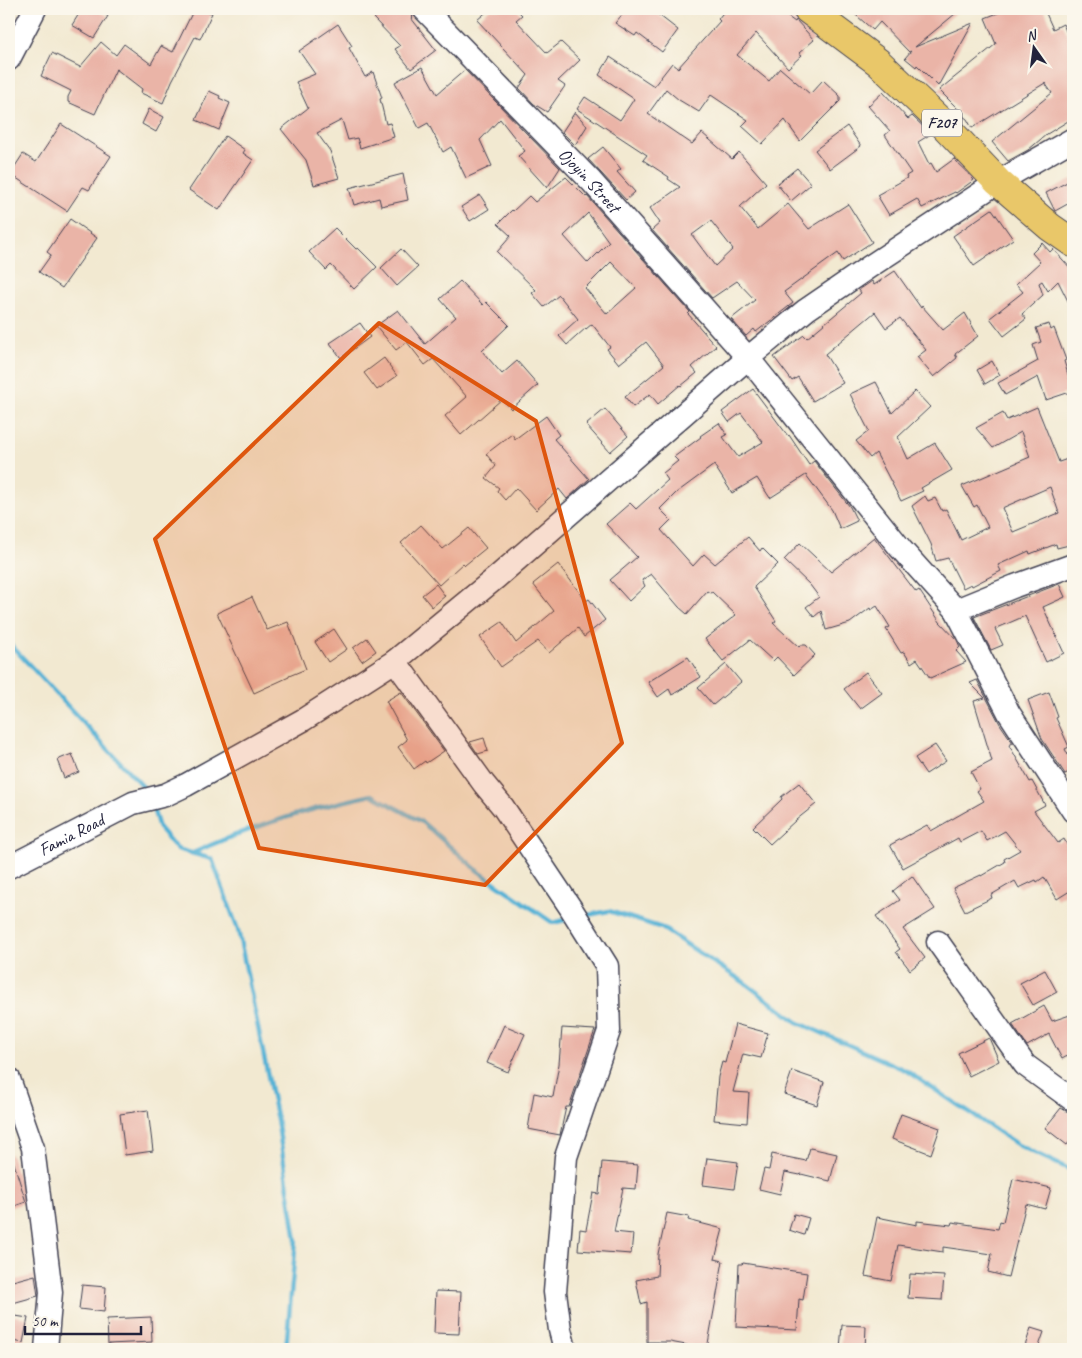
<svg xmlns="http://www.w3.org/2000/svg" width="1082" height="1358" viewBox="0 0 1082 1358" font-family="Caveat,sans-serif">
<rect width="100%" height="100%" fill="#fbf7ec"/>
<filter id="ink" filterUnits="userSpaceOnUse"><feTurbulence type="fractalNoise" baseFrequency=".02" numOctaves="2"/><feDisplacementMap in="SourceGraphic" scale="10" xChannelSelector="R" yChannelSelector="G"/><feConvolveMatrix kernelMatrix="1 2 1 2 8 2 1 2 1" color-interpolation-filters="sRGB"/></filter>
<filter id="wash" filterUnits="userSpaceOnUse"><feTurbulence type="fractalNoise" baseFrequency=".0096" numOctaves="4" result="noise"/><feDisplacementMap in="SourceGraphic" scale="20" xChannelSelector="R" yChannelSelector="G"/><feGaussianBlur stdDeviation="1.12" result="paint"/><feColorMatrix in="noise" values="0 0 0 0 0 0 0 0 0 0 0 0 0 0 0 0 0 1.4 0 .05"/><feComposite in="paint" operator="in"/></filter>
<g filter="url(#wash)">
<rect width="100%" height="100%" fill="#f2e9d1"/>
<g fill="none" stroke-linecap="round" stroke-linejoin="round">
<!-- stream -->
<g stroke="#57b2d5" stroke-width="4.5">
<path d="M 9,643 L 146,790 L 147,793"/>
<path d="M 152,805 L 159,828 L 177,849 L 212,859 L 238,930 L 278,1125 L 296,1240 L 286,1349"/>
<path d="M 193,853 C 250,827 311,808 372,795 L 422,822 L 478,871 L 553,923 L 569,919"/>
<path d="M 583,916 L 609,911 L 662,928 L 745,983 L 797,1022 L 905,1070 L 1018,1145 L 1073,1171"/>
</g>
</g>
<g id="blocks">
<!-- building -->
<g fill="#eab4a7" fill-rule="evenodd">
<path d="M 82,9 L 95,9 L 108,16 L 94,38 L 72,25 Z"/>
<path d="M 194,9 L 201,9 L 212,13 L 200,39 L 195,37 L 172,81 L 163,103 L 141,93 L 142,89 L 116,69 L 95,114 L 68,102 L 68,97 L 71,91 L 41,76 L 52,53 L 80,67 L 101,42 L 116,55 L 124,44 L 151,64 L 161,46 L 173,52 Z"/>
<path d="M 384,9 L 407,9 L 413,16 L 411,18 L 436,50 L 411,69 L 395,49 L 400,46 L 374,19 Z"/>
<path d="M 490,9 L 516,9 L 522,15 L 516,20 L 547,53 L 561,42 L 580,60 L 558,81 L 565,86 L 547,112 L 534,104 L 519,88 L 528,75 L 477,20 Z"/>
<path d="M 627,9 L 651,9 L 678,30 L 662,52 L 637,33 L 635,36 L 615,23 Z"/>
<path d="M 726,9 L 777,9 L 795,22 L 796,20 L 814,40 L 799,53 L 802,55 L 788,68 L 756,33 L 737,55 L 769,81 L 780,68 L 810,94 L 823,80 L 840,96 L 840,101 L 800,141 L 785,120 L 762,144 L 742,126 L 748,120 L 711,95 L 699,112 L 679,100 L 666,89 L 648,114 L 692,144 L 702,133 L 732,159 L 739,152 L 766,183 L 740,207 L 758,229 L 788,204 L 809,229 L 848,204 L 872,242 L 843,261 L 838,253 L 784,292 L 793,303 L 756,332 L 754,329 L 746,336 L 731,319 L 755,300 L 737,281 L 712,298 L 652,230 L 660,223 L 650,208 L 680,187 L 668,179 L 669,177 L 643,160 L 647,155 L 577,109 L 585,97 L 620,120 L 634,99 L 599,75 L 610,57 L 654,86 L 672,63 L 678,68 L 720,21 L 718,19 ZM 711,221 L 733,249 L 715,266 L 692,235 Z"/>
<path d="M 849,9 L 961,9 L 915,47 L 973,23 L 938,86 L 917,65 L 916,67 L 905,58 L 911,51 L 909,52 L 880,22 L 873,30 Z"/>
<path d="M 1008,9 L 1044,9 L 1053,29 L 1063,24 L 1073,47 L 1073,118 L 1047,134 L 1028,150 L 1008,161 L 992,142 L 1052,93 L 1045,83 L 972,128 L 967,119 L 956,111 L 958,109 L 939,90 L 996,44 L 985,18 Z"/>
<path d="M 338,24 L 352,46 L 349,48 L 365,77 L 373,72 L 382,98 L 380,99 L 386,124 L 390,123 L 394,137 L 360,148 L 357,138 L 348,140 L 342,120 L 317,133 L 330,151 L 339,178 L 314,185 L 306,160 L 281,129 L 308,108 L 296,82 L 315,74 L 299,51 Z"/>
<path d="M 422,67 L 437,94 L 465,70 L 560,168 L 547,188 L 518,156 L 525,151 L 500,119 L 480,140 L 492,166 L 466,178 L 451,147 L 443,152 L 428,123 L 419,128 L 395,82 Z"/>
<path d="M 209,91 L 220,96 L 219,98 L 230,103 L 219,130 L 196,120 Z"/>
<path d="M 883,92 L 908,119 L 912,116 L 931,134 L 918,142 L 929,164 L 931,163 L 936,172 L 954,159 L 974,180 L 956,193 L 955,192 L 922,208 L 917,199 L 889,215 L 877,195 L 907,178 L 906,176 L 911,173 L 885,135 L 890,131 L 868,106 Z"/>
<path d="M 149,109 L 164,117 L 156,132 L 142,124 Z"/>
<path d="M 575,112 L 587,126 L 575,145 L 562,132 Z"/>
<path d="M 61,124 L 111,156 L 89,190 L 83,187 L 67,211 L 10,174 L 23,154 L 36,162 Z"/>
<path d="M 847,126 L 861,146 L 830,169 L 815,150 Z"/>
<path d="M 225,136 L 245,150 L 243,153 L 253,160 L 219,210 L 189,190 Z"/>
<path d="M 603,147 L 621,169 L 617,172 L 635,192 L 626,200 L 588,159 Z"/>
<path d="M 797,168 L 811,184 L 791,201 L 777,184 Z"/>
<path d="M 403,174 L 408,200 L 381,206 L 379,198 L 354,205 L 349,188 Z"/>
<path d="M 566,177 L 586,197 L 587,196 L 690,312 L 688,314 L 716,346 L 692,367 L 697,373 L 681,386 L 680,385 L 658,404 L 650,394 L 633,407 L 625,397 L 664,365 L 646,342 L 619,364 L 607,349 L 610,347 L 592,324 L 586,329 L 586,328 L 567,345 L 559,336 L 578,319 L 559,295 L 544,307 L 532,293 L 536,290 L 497,252 L 511,236 L 498,224 L 512,210 L 513,211 L 529,196 L 535,202 ZM 588,213 L 609,242 L 588,263 L 564,236 ZM 611,262 L 636,288 L 607,314 L 585,288 Z"/>
<path d="M 1073,179 L 1073,201 L 1055,211 L 1046,193 Z"/>
<path d="M 480,195 L 489,209 L 470,221 L 461,207 Z"/>
<path d="M 992,209 L 1013,239 L 974,266 L 953,236 Z"/>
<path d="M 70,219 L 97,238 L 62,288 L 39,272 L 51,255 L 47,252 Z"/>
<path d="M 335,228 L 356,249 L 358,248 L 377,267 L 354,289 L 331,265 L 326,270 L 309,252 Z"/>
<path d="M 1042,243 L 1050,252 L 1053,249 L 1073,271 L 1073,311 L 1058,281 L 1048,291 L 1042,281 L 1039,283 L 1043,295 L 1022,314 L 1026,319 L 1004,336 L 990,318 L 1023,292 L 1016,284 L 1040,262 L 1032,253 Z"/>
<path d="M 401,249 L 418,267 L 397,286 L 381,268 Z"/>
<path d="M 895,271 L 921,308 L 922,306 L 943,330 L 965,313 L 978,336 L 955,354 L 957,358 L 934,377 L 917,357 L 926,350 L 900,318 L 886,328 L 875,312 L 825,354 L 843,383 L 813,401 L 798,377 L 792,381 L 774,357 L 804,335 L 807,338 L 861,293 L 859,290 L 872,281 L 874,285 Z"/>
<path d="M 460,281 L 483,305 L 486,302 L 509,325 L 482,351 L 502,374 L 517,361 L 538,385 L 511,409 L 502,399 L 461,435 L 445,416 L 467,397 L 433,359 L 425,365 L 407,342 L 396,350 L 376,326 L 398,310 L 425,344 L 456,317 L 440,299 Z"/>
<path d="M 360,323 L 370,337 L 341,358 L 330,343 Z"/>
<path d="M 1049,324 L 1051,330 L 1054,328 L 1066,360 L 1064,361 L 1073,391 L 1046,400 L 1038,377 L 1005,395 L 998,383 L 1038,361 L 1033,345 L 1041,342 L 1036,328 Z"/>
<path d="M 384,358 L 397,376 L 377,390 L 364,373 Z"/>
<path d="M 992,361 L 1000,375 L 985,384 L 977,370 Z"/>
<path d="M 876,382 L 892,413 L 915,391 L 930,407 L 898,437 L 908,459 L 935,443 L 952,470 L 921,488 L 923,491 L 901,501 L 876,453 L 870,458 L 856,441 L 869,431 L 850,394 Z"/>
<path d="M 753,389 L 788,436 L 789,435 L 809,465 L 814,461 L 850,507 L 857,521 L 840,529 L 832,510 L 806,475 L 770,498 L 757,478 L 732,493 L 714,465 L 676,493 L 660,509 L 671,520 L 661,530 L 693,566 L 704,554 L 715,564 L 748,537 L 760,551 L 762,548 L 778,564 L 754,587 L 776,621 L 773,623 L 799,647 L 801,645 L 806,645 L 815,655 L 794,675 L 777,657 L 773,661 L 750,640 L 723,661 L 705,639 L 736,615 L 712,592 L 710,593 L 707,591 L 687,614 L 679,607 L 651,574 L 642,580 L 645,586 L 629,601 L 610,580 L 637,557 L 606,524 L 630,503 L 636,509 L 668,480 L 663,473 L 678,461 L 674,457 L 701,437 L 700,436 L 719,423 L 727,435 L 723,437 L 738,457 L 763,442 L 741,413 L 729,422 L 722,412 Z"/>
<path d="M 1037,407 L 1059,462 L 1073,457 L 1073,544 L 1057,548 L 1056,544 L 1030,554 L 1029,551 L 998,565 L 1001,571 L 972,586 L 971,584 L 963,588 L 948,558 L 936,561 L 931,544 L 912,506 L 925,496 L 928,501 L 935,498 L 942,511 L 946,509 L 961,540 L 988,527 L 977,505 L 974,507 L 962,486 L 1030,457 L 1021,432 L 993,448 L 976,428 L 1003,413 L 1007,420 ZM 1050,487 L 1059,513 L 1013,532 L 1002,508 Z"/>
<path d="M 605,409 L 628,436 L 610,452 L 586,425 Z"/>
<path d="M 546,416 L 559,435 L 554,439 L 589,479 L 567,499 L 559,489 L 536,510 L 516,488 L 505,500 L 497,491 L 499,488 L 486,478 L 496,466 L 486,454 L 512,434 L 515,439 Z"/>
<path d="M 421,525 L 443,549 L 469,528 L 486,548 L 465,565 L 463,563 L 439,585 L 401,543 Z"/>
<path d="M 874,537 L 916,592 L 919,590 L 940,622 L 957,640 L 960,647 L 956,651 L 966,662 L 930,678 L 917,659 L 911,663 L 904,652 L 901,653 L 886,629 L 890,627 L 877,606 L 871,610 L 870,608 L 850,623 L 826,630 L 821,611 L 814,617 L 806,607 L 819,597 L 810,585 L 784,560 L 800,543 L 831,572 Z"/>
<path d="M 558,564 L 586,601 L 589,599 L 605,620 L 584,637 L 578,628 L 549,653 L 538,641 L 501,667 L 480,637 L 502,622 L 516,643 L 554,611 L 533,584 Z"/>
<path d="M 436,584 L 445,596 L 432,607 L 422,595 Z"/>
<path d="M 1059,584 L 1065,597 L 1043,607 L 1064,653 L 1046,662 L 1025,616 L 995,629 L 1003,645 L 991,650 L 974,617 Z"/>
<path d="M 252,597 L 267,630 L 288,622 L 306,669 L 289,676 L 289,677 L 254,693 L 217,613 Z"/>
<path d="M 334,629 L 347,649 L 328,662 L 315,642 Z"/>
<path d="M 367,638 L 376,651 L 362,661 L 353,648 Z"/>
<path d="M 688,657 L 701,677 L 672,695 L 669,689 L 658,697 L 648,682 Z"/>
<path d="M 726,664 L 741,682 L 713,705 L 698,688 Z"/>
<path d="M 866,672 L 882,693 L 860,709 L 844,689 Z"/>
<path d="M 977,680 L 1000,724 L 1013,743 L 1009,745 L 1030,782 L 1032,781 L 1045,805 L 1034,811 L 1058,843 L 1064,839 L 1073,856 L 1073,889 L 1057,899 L 1044,877 L 1037,882 L 1036,880 L 1019,888 L 1015,881 L 991,895 L 992,898 L 965,911 L 953,888 L 981,875 L 981,876 L 1005,862 L 1004,859 L 1020,850 L 1005,831 L 987,841 L 981,831 L 960,842 L 958,838 L 903,868 L 890,845 L 927,825 L 931,831 L 984,801 L 977,791 L 980,789 L 971,772 L 992,761 L 974,701 L 985,698 L 970,683 Z"/>
<path d="M 401,692 L 444,751 L 426,763 L 425,761 L 414,769 L 398,747 L 407,740 L 386,701 Z"/>
<path d="M 1049,692 L 1058,717 L 1056,718 L 1069,747 L 1065,749 L 1073,765 L 1073,770 L 1065,774 L 1042,739 L 1028,700 Z"/>
<path d="M 484,738 L 488,751 L 478,754 L 470,742 Z"/>
<path d="M 935,745 L 946,761 L 926,774 L 915,758 Z"/>
<path d="M 72,754 L 79,772 L 64,778 L 57,760 Z"/>
<path d="M 799,783 L 816,804 L 796,820 L 770,844 L 753,827 L 782,799 L 781,797 Z"/>
<path d="M 912,876 L 935,909 L 903,929 L 925,958 L 910,970 L 896,952 L 900,949 L 876,916 L 900,900 L 893,891 Z"/>
<path d="M 1045,970 L 1057,992 L 1033,1005 L 1020,983 Z"/>
<path d="M 1044,1006 L 1052,1021 L 1073,1014 L 1073,1053 L 1062,1059 L 1049,1034 L 1027,1046 L 1012,1024 Z"/>
<path d="M 735,1024 L 768,1033 L 761,1058 L 743,1054 L 733,1092 L 749,1093 L 747,1123 L 714,1120 L 718,1077 L 722,1062 L 725,1063 Z"/>
<path d="M 504,1025 L 525,1034 L 508,1072 L 487,1063 Z"/>
<path d="M 562,1028 L 595,1030 L 569,1107 L 566,1107 L 560,1135 L 528,1129 L 534,1093 L 553,1097 L 559,1064 Z"/>
<path d="M 989,1038 L 999,1061 L 969,1076 L 958,1053 Z"/>
<path d="M 792,1071 L 824,1082 L 817,1105 L 784,1094 Z"/>
<path d="M 1061,1108 L 1066,1111 L 1073,1113 L 1073,1137 L 1067,1145 L 1045,1128 Z"/>
<path d="M 148,1110 L 153,1151 L 125,1155 L 120,1114 Z"/>
<path d="M 901,1114 L 940,1128 L 931,1154 L 892,1139 Z"/>
<path d="M 810,1148 L 837,1154 L 830,1181 L 801,1174 L 800,1175 L 785,1172 L 780,1194 L 759,1189 L 764,1169 L 769,1170 L 772,1154 L 806,1161 Z"/>
<path d="M 11,1154 L 26,1202 L 9,1208 L 9,1155 Z"/>
<path d="M 707,1158 L 738,1162 L 734,1189 L 703,1185 Z"/>
<path d="M 602,1162 L 638,1165 L 636,1189 L 623,1188 L 614,1232 L 633,1234 L 631,1254 L 578,1250 L 580,1229 L 586,1230 L 593,1193 L 599,1194 Z"/>
<path d="M 1013,1179 L 1051,1188 L 1045,1209 L 1026,1204 L 1008,1277 L 988,1272 L 992,1254 L 943,1247 L 943,1252 L 898,1245 L 891,1281 L 865,1276 L 877,1217 L 917,1225 L 917,1221 L 951,1225 L 952,1222 L 998,1229 L 1000,1221 L 1003,1222 Z"/>
<path d="M 667,1213 L 689,1217 L 688,1220 L 723,1229 L 715,1259 L 723,1261 L 707,1349 L 670,1342 L 647,1342 L 647,1302 L 641,1304 L 636,1280 L 657,1276 L 658,1254 Z"/>
<path d="M 794,1214 L 809,1218 L 804,1235 L 789,1230 Z"/>
<path d="M 743,1263 L 773,1268 L 807,1273 L 803,1300 L 799,1299 L 797,1330 L 736,1327 L 739,1264 L 742,1264 Z"/>
<path d="M 910,1274 L 944,1276 L 942,1300 L 908,1298 Z"/>
<path d="M 35,1275 L 38,1296 L 9,1304 L 9,1282 Z"/>
<path d="M 82,1285 L 106,1287 L 104,1312 L 79,1309 Z"/>
<path d="M 436,1291 L 461,1292 L 459,1334 L 434,1333 Z"/>
<path d="M 9,1315 L 28,1318 L 23,1343 L 9,1340 Z"/>
<path d="M 151,1317 L 152,1342 L 108,1344 L 107,1319 Z"/>
<path d="M 842,1325 L 866,1326 L 865,1349 L 840,1349 Z"/>
<path d="M 1031,1328 L 1044,1332 L 1038,1349 L 1024,1349 Z"/>
</g>
</g>
</g>
<g filter="url(#ink)">
<use href="#blocks" fill-opacity="0" stroke="#414052" stroke-width="1"/>
<g fill="none" stroke-linecap="round" stroke-linejoin="round">
<!-- minor casing -->
<g stroke="#414052" stroke-width="25">
<g id="minor">
<path id="s1" d="M 424,9 L 591,181 L 748,358 L 901,549 L 956,610 L 1009,713 L 1073,811"/>
<path d="M 9,59 L 35,9"/>
<path d="M 956,610 L 1015,586 L 1073,565"/>
<path d="M 395,661 L 484,784 L 503,807 L 570,907 L 607,966 L 609,1031 L 566,1157 L 555,1292 L 560,1330 L 565,1349"/>
<path id="s2" d="M 9,867 L 133,803 L 165,795 L 186,785 L 303,720 L 395,661 L 497,577 L 748,358 L 806,310 L 869,267 L 998,182 L 1073,139"/>
<path d="M 938,942 L 1025,1065 L 1073,1100"/>
<path d="M 9,1079 L 33,1148 L 51,1292 L 46,1349"/>
</g>
</g>
<!-- major casing -->
<g stroke="#414052" stroke-width="30">
<path id="major" d="M 807,9 L 878,62 L 939,120 L 998,182 L 1050,227 L 1073,243"/>
</g>
<!-- minor -->
<use href="#minor" stroke="#fff" stroke-width="22"/>
<!-- major -->
<use href="#major" stroke="#e9c769" stroke-width="28"/>
</g>
</g>
<!-- marked area -->
<path fill="#de560e" fill-opacity="0.2" stroke="#de560e" stroke-width="4" stroke-linejoin="round" d="M 379,323 L 536,421 L 622,743 L 485,885 L 259,848 L 155,539 Z"/>
<g text-anchor="middle" dominant-baseline="central" stroke-width="4.5" stroke-linejoin="round" paint-order="stroke">
<!-- shield labels -->
<rect fill="#fbf7ec" stroke="#636270" stroke-width="1" x="922" y="109.5" width="40" height="27" rx="4"/>
<g font-size="16" font-weight="bold" fill="#22223b">
<text x="942" y="123">F207</text>
</g>
<!-- street labels -->
<g font-size="18" fill="#22223b" stroke="#fbf7ec">
<text stroke="none"><textPath href="#s1" startOffset="238">Ojoyin Street</textPath></text>
<text stroke="none"><textPath href="#s2" startOffset="70">Famia Road</textPath></text>
</g>
</g>
<!-- margin -->
<rect width="1082" height="1358" fill="none" stroke="#fbf7ec" stroke-width="30"/>
<!-- north arrow -->
<g transform="translate(1034 48) rotate(346)" stroke="#fbf7ec" stroke-width="4" paint-order="stroke">
<path d="M0-4L9 19L0 12L-9 19Z" fill="#22223b"/>
<text y="-8" font-size="14" font-weight="bold" text-anchor="middle" fill="#22223b">N</text>
</g>
<!-- scale -->
<path d="M25 1326v8h116v-8" fill="none" stroke="#22223b" stroke-width="2.5"/>
<text x="32" y="1326" font-size="15" fill="#22223b" stroke="#fbf7ec" stroke-width="4" paint-order="stroke">50 m</text>
</svg>
